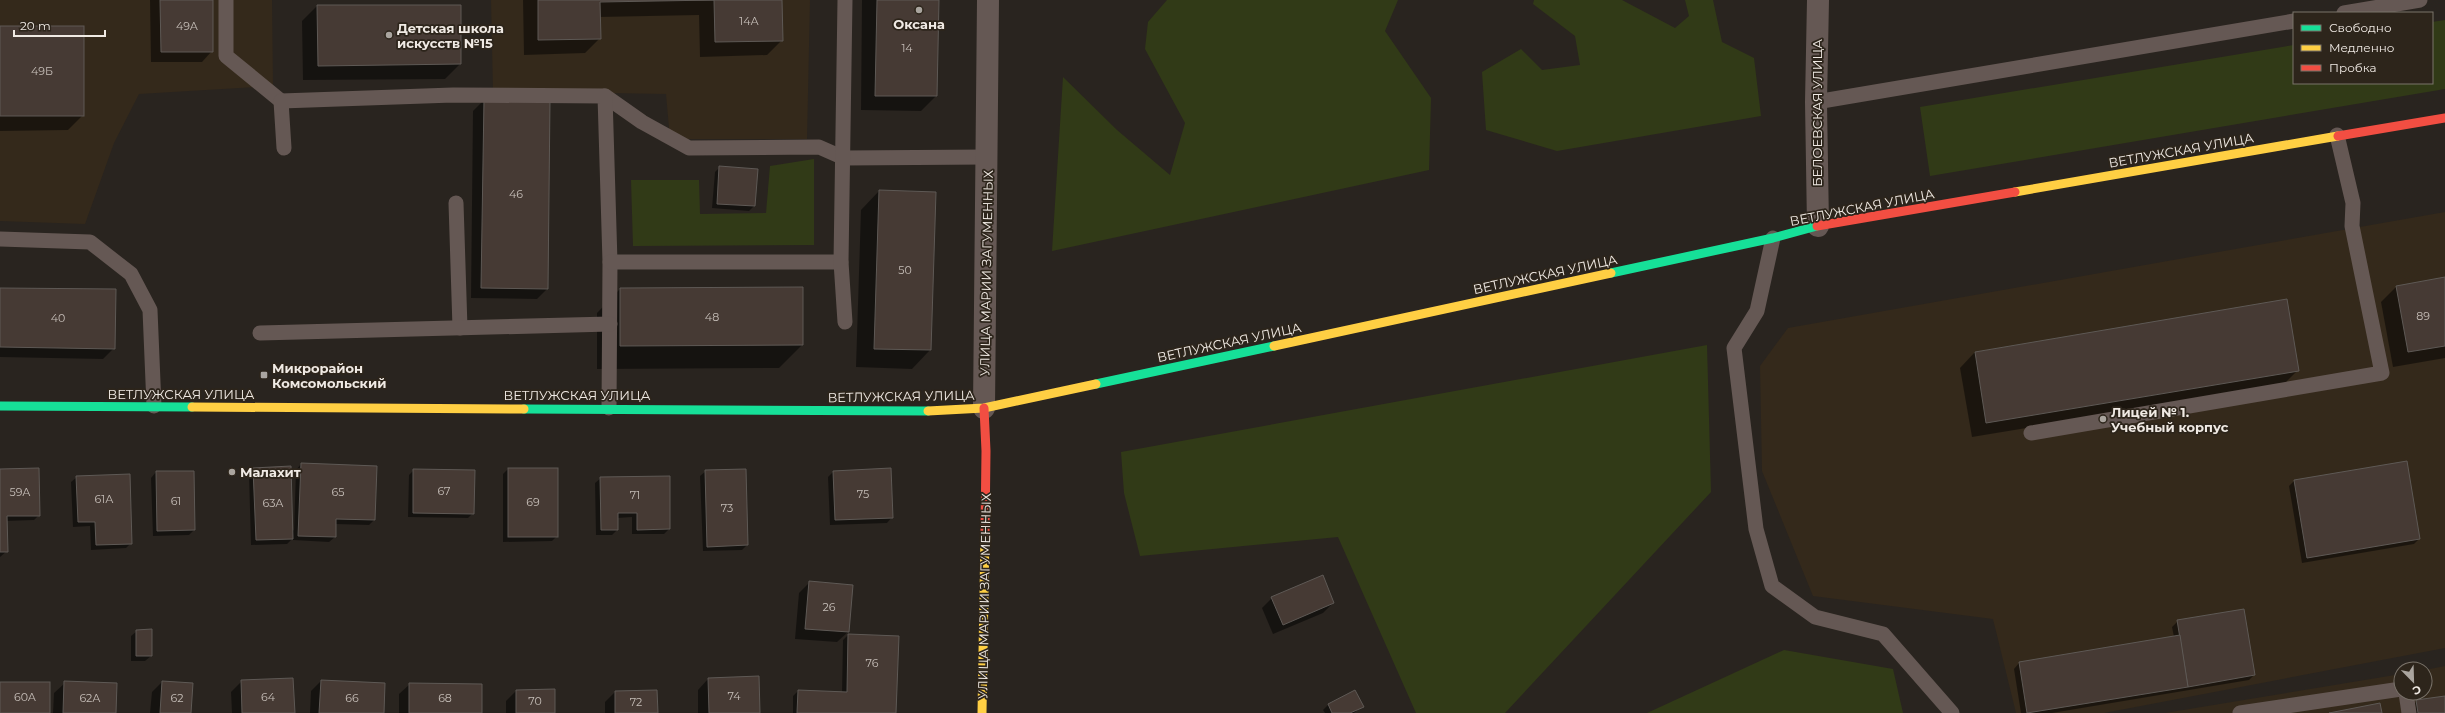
<svg xmlns="http://www.w3.org/2000/svg" width="2445" height="713" viewBox="0 0 2445 713" font-family="Montserrat,sans-serif">
<rect width="100%" height="100%" fill="#29241f"/>
<!-- built -->
<g fill="#34291b">
<path d="M 0,0 L 272,0 L 273,86 L 139,94 L 114,143 L 85,224 L 0,221 Z"/>
<path d="M 491,0 L 810,0 L 807,139 L 670,139 L 666,94 L 493,91 Z"/>
<path d="M 2445,212 L 2445,648 L 2104,713 L 2016,713 L 1993,619 L 1813,596 L 1762,471 L 1760,366 L 1788,328 Z"/>
<path d="M 2445,666 L 2445,713 L 2165,713 L 2401,674 L 2401,693 L 2425,693 L 2425,670 Z"/>
</g>
<!-- green -->
<g fill="#313a17">
<path d="M 1167,0 L 1398,0 L 1385,31 L 1431,98 L 1429,170 L 1052,251 L 1063,77 L 1117,130 L 1170,175 L 1185,123 L 1145,49 L 1148,22 Z"/>
<path d="M 1534,0 L 1622,0 L 1675,28 L 1689,16 L 1685,0 L 1713,0 L 1722,42 L 1754,58 L 1761,116 L 1557,151 L 1486,130 L 1482,72 L 1521,49 L 1542,70 L 1580,65 L 1575,36 L 1533,4 Z"/>
<path d="M 2445,20 L 2445,89 L 1930,176 L 1920,107 L 2294,45 L 2294,83 L 2432,83 L 2432,22 Z"/>
<path d="M 814,159 L 814,245 L 633,246 L 631,180 L 699,180 L 700,214 L 766,213 L 770,166 Z"/>
<path d="M 1707,345 L 1711,492 L 1505,713 L 1416,713 L 1338,537 L 1140,556 L 1124,493 L 1121,452 Z"/>
<path d="M 1784,650 L 1893,669 L 1903,713 L 1647,713 Z"/>
</g>
<!-- shadow -->
<g fill="#0007">
<path d="M 150,0 L 212,0 L 212,51 L 202,62 L 151,62 Z"/>
<path d="M 523,0 L 781,0 L 782,40 L 767,55 L 700,57 L 699,15 L 599,17 L 600,38 L 585,53 L 524,55 Z"/>
<path d="M 862,0 L 938,0 L 936,96 L 921,111 L 861,110 Z"/>
<path d="M 317,6 L 460,6 L 460,64 L 445,79 L 303,80 L 302,21 Z"/>
<path d="M 0,27 L 83,115 L 68,130 L 0,131 Z"/>
<path d="M 484,100 L 547,289 L 537,299 L 471,298 L 473,111 Z"/>
<path d="M 720,167 L 754,206 L 749,211 L 712,208 L 715,172 Z"/>
<path d="M 879,191 L 930,350 L 912,369 L 856,367 L 861,210 Z"/>
<path d="M 2445,278 L 2445,358 L 2393,367 L 2381,302 L 2396,287 Z"/>
<path d="M 0,289 L 114,348 L 103,359 L 0,357 Z"/>
<path d="M 620,289 L 802,345 L 779,368 L 597,369 L 597,313 Z"/>
<path d="M 2286,300 L 2298,370 L 2283,385 L 1972,437 L 1960,368 L 1975,352 Z"/>
<path d="M 2406,462 L 2419,539 L 2414,544 L 2302,563 L 2289,486 L 2294,481 Z"/>
<path d="M 301,464 L 374,520 L 369,525 L 335,524 L 335,537 L 329,542 L 293,540 L 293,538 L 287,544 L 251,545 L 249,474 L 254,469 L 294,531 L 296,470 Z"/>
<path d="M 508,469 L 557,536 L 552,541 L 503,542 L 503,474 Z"/>
<path d="M 0,470 L 39,515 L 34,520 L 6,521 L 7,551 L 0,557 Z"/>
<path d="M 414,470 L 473,513 L 468,518 L 408,517 L 409,475 Z"/>
<path d="M 706,471 L 747,545 L 742,550 L 703,551 L 700,476 Z"/>
<path d="M 156,472 L 194,530 L 189,535 L 153,536 L 151,478 Z"/>
<path d="M 833,472 L 892,517 L 887,523 L 830,525 L 828,477 Z"/>
<path d="M 77,477 L 131,543 L 126,548 L 91,550 L 90,526 L 73,527 L 71,482 Z"/>
<path d="M 601,478 L 669,529 L 664,534 L 632,534 L 632,517 L 617,518 L 617,530 L 612,535 L 596,535 L 595,483 Z"/>
<path d="M 810,582 L 852,585 L 848,632 L 837,642 L 795,639 L 799,593 Z"/>
<path d="M 1272,598 L 1333,603 L 1323,613 L 1273,634 L 1262,608 Z"/>
<path d="M 2178,621 L 2254,675 L 2249,680 L 2052,713 L 2021,713 L 2014,669 L 2019,663 L 2174,637 L 2172,627 Z"/>
<path d="M 137,631 L 151,656 L 145,661 L 131,661 L 131,636 Z"/>
<path d="M 848,635 L 895,713 L 793,713 L 793,696 L 798,691 L 842,693 L 843,640 Z"/>
<path d="M 708,679 L 759,713 L 698,713 L 698,690 Z"/>
<path d="M 242,681 L 294,713 L 232,713 L 231,692 Z"/>
<path d="M 321,681 L 383,713 L 310,713 L 311,691 Z"/>
<path d="M 162,682 L 190,713 L 150,713 L 152,692 Z"/>
<path d="M 65,683 L 115,713 L 53,713 L 54,693 Z"/>
<path d="M 410,684 L 481,713 L 399,713 L 399,694 Z"/>
<path d="M 516,691 L 554,713 L 506,713 L 506,701 Z"/>
<path d="M 615,692 L 657,713 L 605,713 L 605,702 Z"/>
<path d="M 2445,697 L 2445,713 L 2413,713 L 2412,707 L 2417,701 Z"/>
<path d="M 1328,705 L 1362,706 L 1354,713 L 1325,713 L 1323,710 Z"/>
</g>
<!-- building -->
<g fill="#463a34" stroke="#5e5955">
<path d="M 160,0 L 213,0 L 213,52 L 161,52 Z"/>
<path d="M 538,0 L 782,0 L 783,41 L 715,42 L 714,0 L 600,2 L 601,39 L 538,40 Z"/>
<path d="M 877,0 L 939,0 L 937,96 L 875,96 Z"/>
<path d="M 317,5 L 461,5 L 461,64 L 318,66 Z"/>
<rect x="0" y="26" width="84" height="90"/>
<path d="M 484,99 L 550,99 L 548,289 L 481,288 Z"/>
<path d="M 719,166 L 758,169 L 755,206 L 717,204 Z"/>
<path d="M 879,190 L 936,192 L 931,350 L 874,349 Z"/>
<path d="M 2445,277 L 2445,346 L 2408,352 L 2396,286 Z"/>
<path d="M 803,287 L 803,345 L 620,346 L 620,288 Z"/>
<path d="M 0,288 L 116,289 L 115,349 L 0,347 Z"/>
<path d="M 2287,299 L 2299,371 L 1986,423 L 1975,352 Z"/>
<path d="M 2407,461 L 2420,539 L 2307,558 L 2294,480 Z"/>
<path d="M 301,463 L 377,466 L 375,520 L 336,519 L 336,537 L 298,536 Z"/>
<path d="M 291,466 L 293,539 L 256,540 L 253,468 Z"/>
<path d="M 39,468 L 40,516 L 7,516 L 8,552 L 0,552 L 0,469 Z"/>
<rect x="508" y="468" width="50" height="69"/>
<path d="M 891,468 L 893,518 L 835,520 L 833,471 Z"/>
<path d="M 413,469 L 475,470 L 474,514 L 413,513 Z"/>
<path d="M 746,469 L 748,545 L 707,547 L 705,470 Z"/>
<path d="M 156,471 L 194,471 L 195,530 L 157,531 Z"/>
<path d="M 130,474 L 132,544 L 96,545 L 95,522 L 78,522 L 76,476 Z"/>
<path d="M 670,476 L 670,529 L 637,530 L 637,513 L 618,513 L 618,530 L 601,530 L 600,477 Z"/>
<path d="M 1323,575 L 1334,603 L 1283,625 L 1271,597 Z"/>
<path d="M 809,581 L 853,585 L 849,632 L 805,629 Z"/>
<path d="M 2244,609 L 2255,675 L 2188,687 L 2177,620 Z"/>
<path d="M 152,629 L 152,656 L 136,656 L 136,630 Z"/>
<path d="M 848,634 L 899,636 L 896,713 L 797,713 L 798,690 L 847,692 Z"/>
<path d="M 2180,635 L 2188,687 L 2027,713 L 2019,662 Z"/>
<path d="M 759,676 L 760,713 L 709,713 L 708,678 Z"/>
<path d="M 293,678 L 295,713 L 242,713 L 241,680 Z"/>
<path d="M 321,680 L 385,683 L 384,713 L 319,713 Z"/>
<path d="M 64,681 L 117,683 L 116,713 L 63,713 Z"/>
<path d="M 162,681 L 193,683 L 191,713 L 160,713 Z"/>
<rect x="0" y="682" width="50" height="31"/>
<path d="M 409,683 L 482,684 L 482,713 L 409,713 Z"/>
<path d="M 555,689 L 555,713 L 516,713 L 516,690 Z"/>
<path d="M 657,690 L 658,713 L 615,713 L 615,691 Z"/>
<path d="M 1355,690 L 1364,707 L 1350,713 L 1332,713 L 1328,704 Z"/>
<path d="M 2445,696 L 2445,713 L 2418,713 L 2416,700 Z"/>
<path d="M 2380,703 L 2382,713 L 2329,713 Z"/>
</g>
<g fill="none" stroke-linecap="round" stroke-linejoin="round">
<!-- lane -->
<g stroke="#655854" stroke-width="15">
<path d="M 226,0 L 226,56 L 281,101"/>
<path d="M 2344,13 L 2420,0"/>
<path d="M 605,96 L 642,122 L 689,148 L 819,147 L 844,158 L 987,157"/>
<path d="M 1816,102 L 2294,21"/>
<path d="M 284,148 L 281,101 L 453,95 L 605,96 L 610,262 L 609,408"/>
<path d="M 456,203 L 460,328"/>
<path d="M 1773,238 L 1757,311 L 1734,348 L 1756,529 L 1772,586 L 1815,617 L 1883,634 L 1952,713"/>
<path d="M 0,239 L 90,242 L 131,274 L 150,310 L 154,406"/>
<path d="M 610,262 L 841,262"/>
<path d="M 845,322 L 841,262 L 845,0"/>
<path d="M 260,333 L 610,324"/>
<path d="M 2031,433 L 2382,373 L 2352,226 L 2353,203 L 2337,135"/>
<path d="M 2406,693 L 2409,713"/>
<path d="M 2240,713 L 2401,689"/>
</g>
<!-- street -->
<g stroke="#655854" stroke-width="22">
<path d="M 1818,226 L 1816,102 L 1818,0"/>
<path d="M 984,408 L 988,0"/>
</g>
<!-- fast -->
<g stroke="#16e098" stroke-width="9">
<path d="M 1611,273 L 1773,238 L 1817,226"/>
<path d="M 1096,384 L 1274,346"/>
<path d="M 0,406 L 192,407"/>
<path d="M 524,409 L 928,411"/>
</g>
<!-- slow -->
<g stroke="#ffcf43" stroke-width="9">
<path d="M 2015,192 L 2338,136"/>
<path d="M 1274,346 L 1611,273"/>
<path d="M 192,407 L 524,409"/>
<path d="M 928,411 L 984,408 L 1096,384"/>
<path d="M 982,713 L 985,533"/>
</g>
<!-- jam -->
<g stroke="#f24e42" stroke-width="9">
<path d="M 2338,136 L 2445,118"/>
<path d="M 1817,226 L 2015,192"/>
<path d="M 984,408 L 986,451 L 985,533"/>
</g>
</g>
<!-- markers -->
<g fill="#aaa59f" stroke="#2d251b" stroke-width="1.5">
<circle cx="919" cy="10" r="4"/>
<circle cx="389" cy="35" r="4"/>
<rect x="260" y="371" width="8" height="8" rx="2"/>
<circle cx="2103" cy="419" r="4"/>
<circle cx="232" cy="472" r="4"/>
</g>
<g text-anchor="middle" dominant-baseline="central" stroke-width="3.5" stroke-linejoin="round" paint-order="stroke">
<!-- number labels -->
<g font-size="11" fill="#c6beb8">
<text x="749" y="21">14А</text>
<text x="187" y="26">49А</text>
<text x="907" y="48">14</text>
<text x="42" y="71">49Б</text>
<text x="516" y="194">46</text>
<text x="905" y="270">50</text>
<text x="2423" y="316">89</text>
<text x="712" y="317">48</text>
<text x="58" y="318">40</text>
<text x="444" y="491">67</text>
<text x="20" y="492">59А</text>
<text x="338" y="492">65</text>
<text x="863" y="494">75</text>
<text x="635" y="495">71</text>
<text x="104" y="499">61А</text>
<text x="176" y="501">61</text>
<text x="533" y="502">69</text>
<text x="273" y="503">63А</text>
<text x="727" y="508">73</text>
<text x="829" y="607">26</text>
<text x="872" y="663">76</text>
<text x="734" y="696">74</text>
<text x="25" y="697">60А</text>
<text x="268" y="697">64</text>
<text x="90" y="698">62А</text>
<text x="177" y="698">62</text>
<text x="352" y="698">66</text>
<text x="445" y="698">68</text>
<text x="535" y="701">70</text>
<text x="636" y="702">72</text>
</g>
<!-- poi labels -->
<g font-size="13" font-weight="bold" fill="#f0eae4" stroke="#2d251b" text-anchor="start">
<text x="919" y="24" text-anchor="middle">Оксана</text>
<text x="397" y="28">Детская школа<tspan x="397" dy="15">искусств №15</tspan></text>
<text x="272" y="368">Микрорайон<tspan x="272" dy="15">Комсомольский</tspan></text>
<text x="2111" y="412">Лицей № 1.<tspan x="2111" dy="15">Учебный корпус</tspan></text>
<text x="240" y="472">Малахит</text>
</g>
<!-- street labels -->
<g font-size="13" fill="#f0eae4" stroke="#2d251b">
<text transform="translate(1817 113) rotate(-90)">БЕЛОЕВСКАЯ УЛИЦА</text>
<text transform="translate(2181 150) rotate(-10)">ВЕТЛУЖСКАЯ УЛИЦА</text>
<text transform="translate(1862 207) rotate(-11)">ВЕТЛУЖСКАЯ УЛИЦА</text>
<text transform="translate(986 273) rotate(-89)">УЛИЦА МАРИИ ЗАГУМЕННЫХ</text>
<text transform="translate(1545 274) rotate(-12)">ВЕТЛУЖСКАЯ УЛИЦА</text>
<text transform="translate(1229 342) rotate(-12)">ВЕТЛУЖСКАЯ УЛИЦА</text>
<text x="181" y="394">ВЕТЛУЖСКАЯ УЛИЦА</text>
<text x="577" y="395">ВЕТЛУЖСКАЯ УЛИЦА</text>
<text transform="translate(901 396) rotate(-1)">ВЕТЛУЖСКАЯ УЛИЦА</text>
<text transform="translate(984 596) rotate(-89)">УЛИЦА МАРИИ ЗАГУМЕННЫХ</text>
</g>
</g>
<!-- legend -->
<rect x="2293" y="12" width="140" height="72" fill="#2d251b" stroke="#7b746b"/>
<rect x="2301" y="25" width="20" height="6" fill="#16e098" stroke="#7b746b"/>
<text x="2329" y="32" font-size="12" fill="#f0eae4">Свободно</text>
<rect x="2301" y="45" width="20" height="6" fill="#ffcf43" stroke="#7b746b"/>
<text x="2329" y="52" font-size="12" fill="#f0eae4">Медленно</text>
<rect x="2301" y="65" width="20" height="6" fill="#f24e42" stroke="#7b746b"/>
<text x="2329" y="72" font-size="12" fill="#f0eae4">Пробка</text>
<!-- north arrow -->
<g transform="translate(2413 681) rotate(157)"><circle r="19" fill="#2d251b" stroke="#7b746b"/>
<path d="M0-3L7 15L0 10L-7 15Z" fill="#aaa59f"/>
<text y="-6" font-size="11" font-weight="bold" text-anchor="middle" fill="#f0eae4">С</text>
</g>
<!-- scale -->
<path d="M14 30v6h91v-6" fill="none" stroke="#f0eae4" stroke-width="2"/>
<text x="20" y="30" font-size="12" fill="#f0eae4" stroke="#2d251b" stroke-width="3" paint-order="stroke">20 m</text>
</svg>
